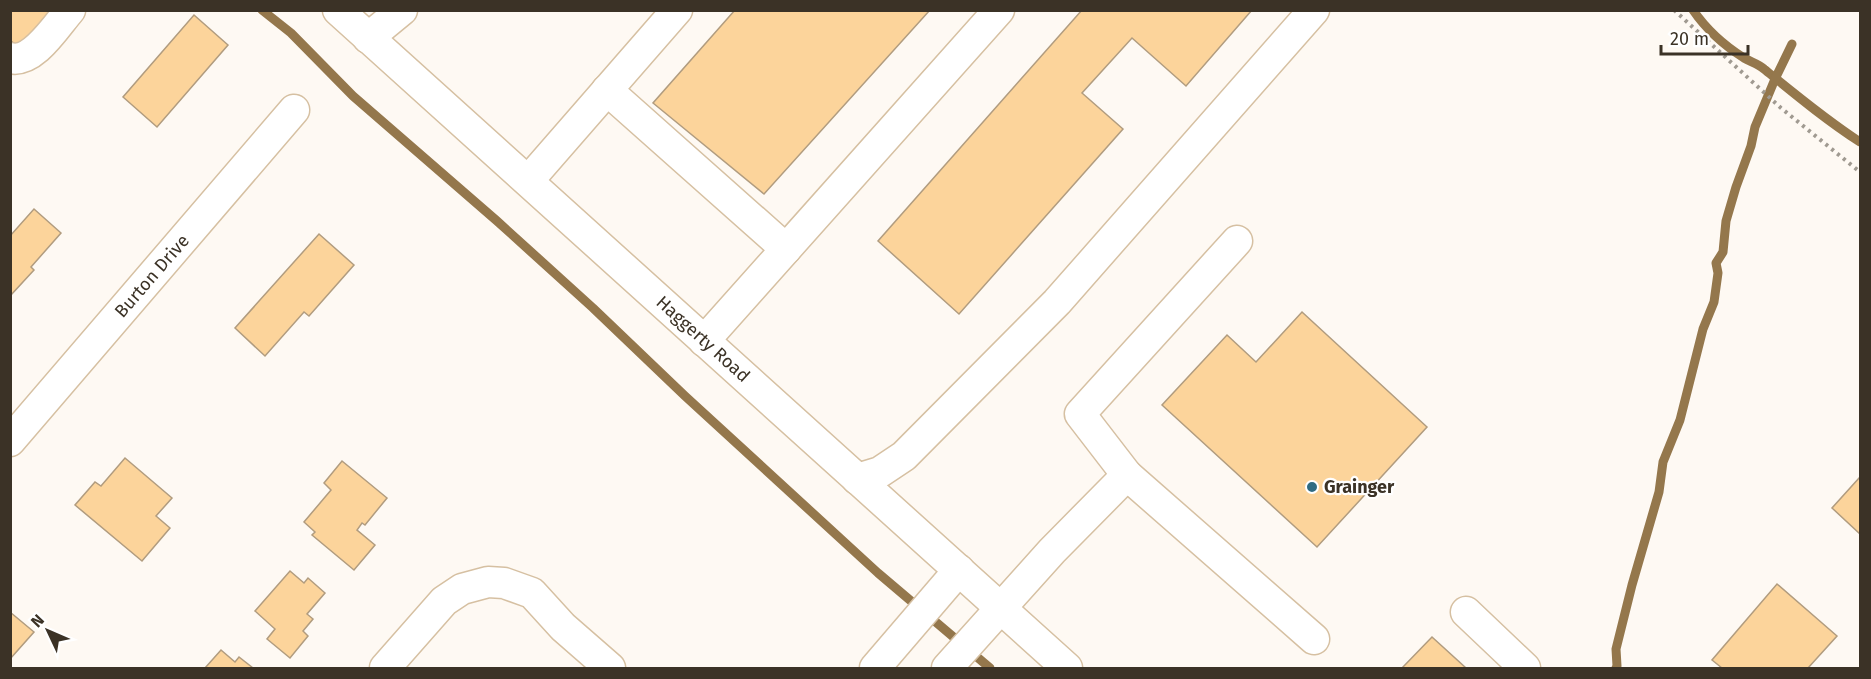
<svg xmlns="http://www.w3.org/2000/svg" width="1871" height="679" viewBox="0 0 1871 679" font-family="'Fira Sans',sans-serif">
<rect width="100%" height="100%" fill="#fef9f3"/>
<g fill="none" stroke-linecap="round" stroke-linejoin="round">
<!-- stream -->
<g stroke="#94774c" stroke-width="9">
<path d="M 262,10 L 291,33 L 353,96 L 497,221 L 593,308 L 685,396 L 878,573 L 990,668"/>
<path d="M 1693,10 C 1706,29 1725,46 1744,58 C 1751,62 1759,64 1764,69 C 1796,95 1826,120 1860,142"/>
<path d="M 1616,668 L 1617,666 L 1616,649 L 1632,585 L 1659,492 L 1663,462 L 1680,420 L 1703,329 L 1714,302 L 1718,273 L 1716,263 L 1723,252 L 1726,221 L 1736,187 L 1751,146 L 1755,127 L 1775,79 L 1792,44"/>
</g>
</g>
<!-- building -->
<g fill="#fcd49b" stroke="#b19c7f" stroke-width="1.5">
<path d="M 10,10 L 52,10 L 18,47 L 10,40 Z"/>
<path d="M 735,10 L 930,10 L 764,194 L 653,103 Z"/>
<path d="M 1082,10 L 1252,10 L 1186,86 L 1132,38 L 1082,93 L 1123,129 L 959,314 L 878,241 Z"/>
<path d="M 194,15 L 228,45 L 157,127 L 123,97 Z"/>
<path d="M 34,209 L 61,233 L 31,267 L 34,270 L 10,296 L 10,236 Z"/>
<path d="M 319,234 L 354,265 L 309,316 L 304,312 L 265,356 L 235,328 Z"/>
<path d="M 1302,312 L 1427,427 L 1317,547 L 1162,405 L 1227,335 L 1256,362 Z"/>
<path d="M 125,458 L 172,498 L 156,516 L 170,528 L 142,561 L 75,505 L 95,482 L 101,486 Z"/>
<path d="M 342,461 L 387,498 L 365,525 L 362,523 L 357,530 L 375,545 L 354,570 L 312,535 L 315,532 L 304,522 L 331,490 L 324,483 Z"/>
<path d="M 1860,477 L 1860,534 L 1832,508 Z"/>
<path d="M 290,571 L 304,583 L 308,578 L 325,593 L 307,614 L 313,619 L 303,631 L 308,636 L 290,658 L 267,639 L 275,629 L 255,611 Z"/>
<path d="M 1777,584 L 1837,636 L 1808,668 L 1722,668 L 1712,660 Z"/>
<path d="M 10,612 L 34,632 L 10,659 Z"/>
<path d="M 1432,637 L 1466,668 L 1402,668 Z"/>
<path d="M 221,650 L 235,662 L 239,657 L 253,668 L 205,668 Z"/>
</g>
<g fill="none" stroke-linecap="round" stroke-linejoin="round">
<!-- minor casing -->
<g stroke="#d6c0a2" stroke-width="33">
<g id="minor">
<path d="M 338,10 L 1067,668"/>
<path d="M 368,38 L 402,10"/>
<path d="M 10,58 C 33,64 56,26 70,10"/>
<path d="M 607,90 L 786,249"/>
<path d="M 528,181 L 677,10"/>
<path d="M 704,341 L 999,10"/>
<path d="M 10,441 L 294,110"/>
<path d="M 1127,475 L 1080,414 L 1237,241"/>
<path d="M 857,479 L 880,472 L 904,456 L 1057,302 L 1314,10"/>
<path d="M 1466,612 L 1525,668"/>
<path d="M 385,668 L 444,601 L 462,589 L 488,582 L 504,583 L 532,593 L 563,627 L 610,668"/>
<path d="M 875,668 L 959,570"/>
<path d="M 947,668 L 1052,551 L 1127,475 L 1314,639"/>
</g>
</g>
<!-- path -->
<path stroke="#a09a91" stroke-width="4" stroke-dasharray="3 4.5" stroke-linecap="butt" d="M 1674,10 L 1781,108 L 1860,172"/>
<!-- minor -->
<use href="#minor" stroke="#fff" stroke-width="30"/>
</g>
<!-- markers -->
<circle fill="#2f6b82" stroke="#fff" stroke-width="2" cx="1312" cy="487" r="6"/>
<g text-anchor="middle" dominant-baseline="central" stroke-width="4.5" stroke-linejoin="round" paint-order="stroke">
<!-- street labels -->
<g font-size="18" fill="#3b3226" stroke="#fff">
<text transform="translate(152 276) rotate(-49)">Burton Drive</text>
<text transform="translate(703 339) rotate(42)">Haggerty Road</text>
</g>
<!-- poi labels -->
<g font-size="18" font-weight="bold" fill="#3b3226" stroke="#fff" text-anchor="start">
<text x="1324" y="487">Grainger</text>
</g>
</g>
<!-- border -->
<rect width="1871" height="679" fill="none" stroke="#3b3226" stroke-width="24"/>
<!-- north arrow -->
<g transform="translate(48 631) rotate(314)" stroke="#ffffff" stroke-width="4.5" paint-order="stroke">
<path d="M0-4.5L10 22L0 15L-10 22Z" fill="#3b3226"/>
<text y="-9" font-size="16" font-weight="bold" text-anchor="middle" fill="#3b3226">N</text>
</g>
<!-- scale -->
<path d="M1661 45v9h87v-9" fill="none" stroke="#3b3226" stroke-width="3"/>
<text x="1670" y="45" font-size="18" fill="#3b3226" stroke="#ffffff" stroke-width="4.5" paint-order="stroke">20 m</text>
</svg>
